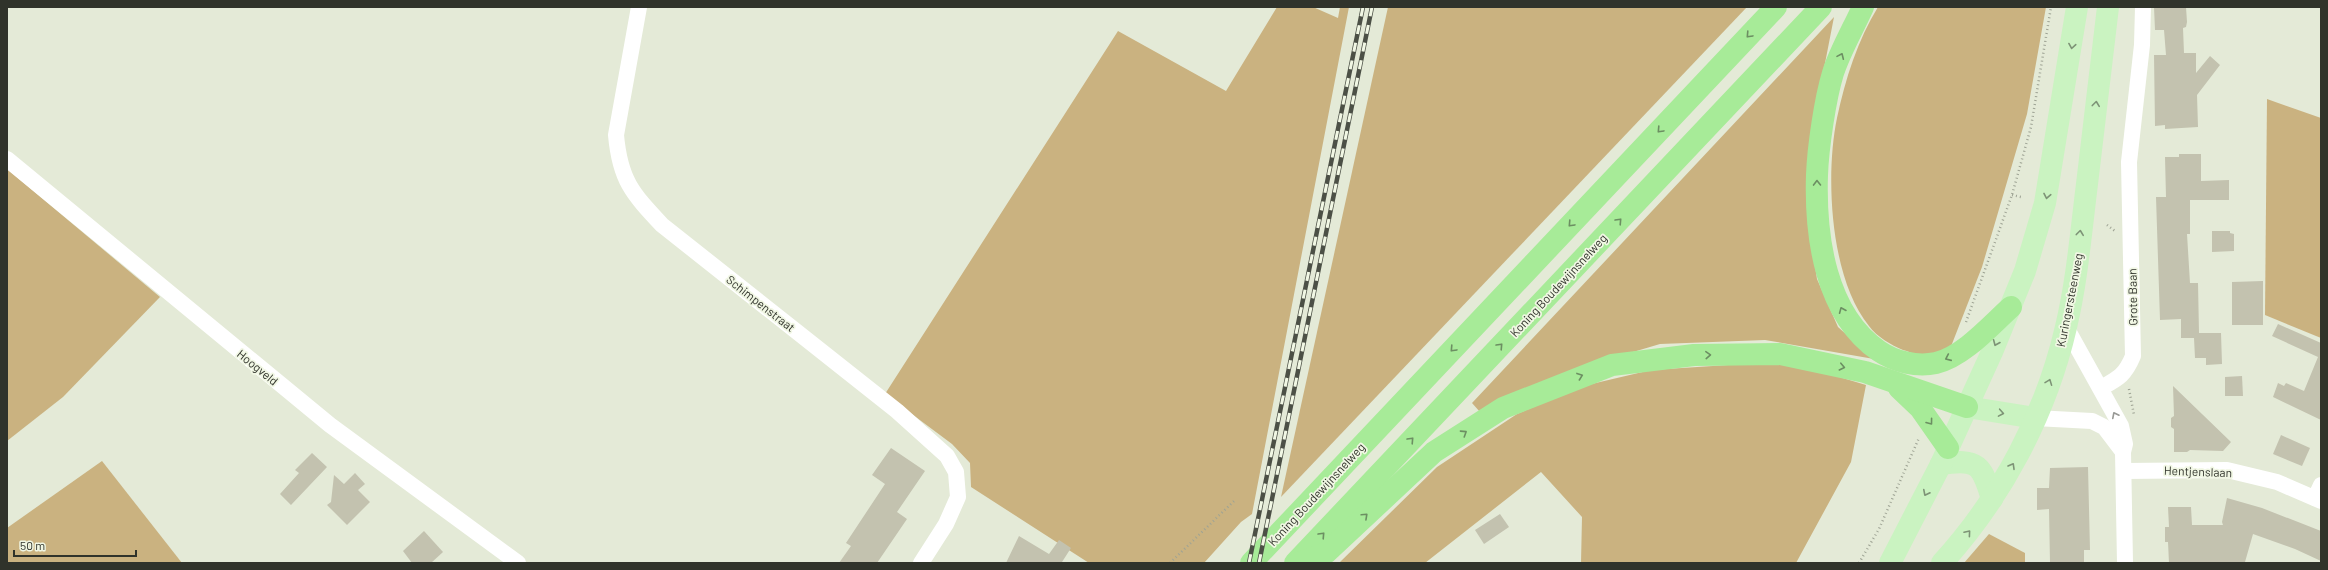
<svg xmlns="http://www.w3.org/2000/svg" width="2328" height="570" viewBox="0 0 2328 570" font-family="Barlow,sans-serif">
<rect width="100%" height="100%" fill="#e4ead7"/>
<!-- green -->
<g fill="#cab280">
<path d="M 1277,7 L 1313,7 L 1338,18 L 1340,7 L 1349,7 L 1252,514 L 1241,522 L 1204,563 L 1089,563 L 971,487 L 970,463 L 952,444 L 885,394 L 1118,31 L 1226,91 Z"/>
<path d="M 1388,7 L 1747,7 L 1281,497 Z"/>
<path d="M 1878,7 L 2046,7 L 2027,114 L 1982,267 L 1950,349 C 1941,351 1927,357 1917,355 C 1913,354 1908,351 1903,350 C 1891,345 1877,337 1869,326 C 1830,278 1825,176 1837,118 C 1845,80 1858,39 1878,7 Z"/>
<path d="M 1834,17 L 1812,130 L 1809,225 L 1817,279 L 1838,327 L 1874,359 L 1765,340 L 1660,344 L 1569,371 L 1480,412 L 1472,403 Z"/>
<path d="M 2267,99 L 2321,118 L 2321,338 L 2265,315 Z"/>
<path d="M 7,169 L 160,297 L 63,397 L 7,441 Z"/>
<path d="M 1759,363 L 1806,367 L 1866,385 L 1851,462 L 1796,563 L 1581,563 L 1582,517 L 1541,472 L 1425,563 L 1339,563 L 1437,467 L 1517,414 L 1583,386 L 1651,370 Z"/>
<path d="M 102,461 L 182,563 L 7,563 L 7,528 Z"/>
<path d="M 1989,534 L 2025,553 L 2025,563 L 1964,563 Z"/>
</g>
<!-- building -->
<g fill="#c3c2af">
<path d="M 2154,7 L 2186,7 L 2187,22 L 2186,27 L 2183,28 L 2184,53 L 2196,53 L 2196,73 L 2210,56 L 2220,65 L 2197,95 L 2198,127 L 2165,129 L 2165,125 L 2155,126 L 2154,55 L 2166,55 L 2164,30 L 2155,30 Z"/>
<path d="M 2179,154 L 2201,154 L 2201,181 L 2229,180 L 2229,200 L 2190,200 L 2190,234 L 2187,234 L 2190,283 L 2198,283 L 2199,333 L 2221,333 L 2222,364 L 2206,365 L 2206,358 L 2195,358 L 2194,338 L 2181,338 L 2181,319 L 2160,320 L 2156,197 L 2166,197 L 2165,157 L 2179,157 Z"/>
<path d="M 2212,231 L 2230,231 L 2230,233 L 2234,234 L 2234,251 L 2212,252 Z"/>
<path d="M 2263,281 L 2263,325 L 2232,325 L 2232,282 Z"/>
<path d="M 2278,324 L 2321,343 L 2321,420 L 2273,397 L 2278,383 L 2284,386 L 2286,383 L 2304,391 L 2318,357 L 2272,336 Z"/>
<path d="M 2242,376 L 2243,396 L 2225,396 L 2225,377 Z"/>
<path d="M 2173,386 L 2231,442 L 2223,451 L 2190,450 L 2187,452 L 2174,452 L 2174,429 L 2171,427 L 2171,418 L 2174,416 Z"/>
<path d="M 2281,435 L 2310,448 L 2302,466 L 2273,454 Z"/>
<path d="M 891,448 L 925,471 L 897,512 L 907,519 L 877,563 L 839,563 L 851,546 L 846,543 L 885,484 L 872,475 Z"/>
<path d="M 312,453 L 327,467 L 291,505 L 280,494 L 299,473 L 295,470 Z"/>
<path d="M 2088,467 L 2090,550 L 2084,550 L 2084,563 L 2050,563 L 2049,509 L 2037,510 L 2037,488 L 2049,488 L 2050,468 Z"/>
<path d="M 355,473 L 365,484 L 358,490 L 370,502 L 347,525 L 327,505 L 331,502 L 334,475 L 344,484 Z"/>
<path d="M 2227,498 L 2262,508 L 2321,531 L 2321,561 L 2295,549 L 2253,534 L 2245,562 L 2169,563 L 2168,542 L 2165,542 L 2165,527 L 2169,527 L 2168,507 L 2191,507 L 2192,525 L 2223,525 L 2222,522 Z"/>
<path d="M 1500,514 L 1509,527 L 1484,544 L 1475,530 Z"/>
<path d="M 424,531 L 443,552 L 431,563 L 412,563 L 403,551 Z"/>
<path d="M 1019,536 L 1049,554 L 1059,540 L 1071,548 L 1062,562 L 1063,563 L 1006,563 Z"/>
</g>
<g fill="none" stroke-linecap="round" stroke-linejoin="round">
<!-- path -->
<g stroke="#9ea394" stroke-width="2.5" stroke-dasharray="1 3" stroke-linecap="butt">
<path d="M 2012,195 L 2021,197"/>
<path d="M 2107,225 L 2115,231"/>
<path d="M 1966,322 L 2012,195 L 2031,127 L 2051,7"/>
<path d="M 2129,389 L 2134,415"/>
<path d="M 1170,563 L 1235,500"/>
<path d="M 1859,563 L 1879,529 L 1919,438"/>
</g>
<!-- minor -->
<g stroke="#fff" stroke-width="16">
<path d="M 639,7 L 616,135 C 620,180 632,193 662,225 L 897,411 L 947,456 L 956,472 L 958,497 L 946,524 L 921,563"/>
<path d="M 7,159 L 330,425 L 518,563"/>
<path d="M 2066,327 L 2121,426 L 2125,444 L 2123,452 L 2125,563"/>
<path d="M 2101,388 C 2119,378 2125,375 2133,356 L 2129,162 L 2142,45 L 2143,7"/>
<path d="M 2035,418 L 2092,421 L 2104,427 L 2123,452"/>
<path d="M 2124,471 L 2227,470 L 2277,482 L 2321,501"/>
<path d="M 2315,498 L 2321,485"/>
</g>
<!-- primary -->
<g stroke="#caf3c1" stroke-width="22">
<path d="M 1967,407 L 2035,418"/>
<path d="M 1941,464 C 1978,458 1982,465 1992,499"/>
<path d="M 1890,563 L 1941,464 L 1992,352 L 2025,271 L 2045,203 L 2077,7"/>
<path d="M 1942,563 C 2002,497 2046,414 2066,327 C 2077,281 2081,232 2087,184 C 2094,125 2101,66 2108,7"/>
</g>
<!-- motorway -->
<g stroke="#a7eb98" stroke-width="22">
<path d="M 1863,7 C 1853,29 1840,51 1833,73 C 1825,99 1818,148 1817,175 C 1815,236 1825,314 1879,351 C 1895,362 1917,367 1936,363 C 1963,357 1991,325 2011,307"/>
<path d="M 1899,388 L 1920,408 L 1948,448"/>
<path d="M 1251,563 L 1776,7"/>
<path d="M 1295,563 L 1821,7"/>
<path d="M 1298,563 L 1326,553 L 1434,452 L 1503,408 L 1612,365 L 1694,355 L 1780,354 L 1865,372 L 1967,407"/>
</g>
<!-- rail casing -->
<g stroke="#4c5046" stroke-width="4.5">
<g id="rail">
<path d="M 1249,563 L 1363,7"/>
<path d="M 1259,563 L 1372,7"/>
</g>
</g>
<!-- rail -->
<use href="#rail" stroke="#f1f7e4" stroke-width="3" stroke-dasharray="9" stroke-linecap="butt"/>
</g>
<!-- one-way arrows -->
<defs><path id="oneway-chevron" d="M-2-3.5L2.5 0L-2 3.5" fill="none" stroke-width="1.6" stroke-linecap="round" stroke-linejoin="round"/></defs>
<g stroke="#6c8f62">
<use href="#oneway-chevron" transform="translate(1749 35) rotate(133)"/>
<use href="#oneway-chevron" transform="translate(1841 56) rotate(-66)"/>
<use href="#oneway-chevron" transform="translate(1660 130) rotate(133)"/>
<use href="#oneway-chevron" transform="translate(1817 183) rotate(-91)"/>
<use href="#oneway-chevron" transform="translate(1619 221) rotate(-47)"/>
<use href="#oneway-chevron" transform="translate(1571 224) rotate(133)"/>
<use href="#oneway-chevron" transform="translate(1842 310) rotate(-113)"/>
<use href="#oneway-chevron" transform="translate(1500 346) rotate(-47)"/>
<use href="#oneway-chevron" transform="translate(1453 349) rotate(133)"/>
<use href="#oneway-chevron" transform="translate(1708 355) rotate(-3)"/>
<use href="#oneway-chevron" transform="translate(1948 358) rotate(156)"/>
<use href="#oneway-chevron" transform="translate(1842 367) rotate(13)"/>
<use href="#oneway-chevron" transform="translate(1580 376) rotate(-20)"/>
<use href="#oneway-chevron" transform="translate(1930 422) rotate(53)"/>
<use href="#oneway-chevron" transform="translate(1464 433) rotate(-33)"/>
<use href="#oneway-chevron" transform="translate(1411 440) rotate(-47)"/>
<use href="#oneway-chevron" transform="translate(1365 516) rotate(-43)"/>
<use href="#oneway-chevron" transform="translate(1322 535) rotate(-47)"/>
</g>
<g stroke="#7d9376">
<use href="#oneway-chevron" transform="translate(2072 46) rotate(99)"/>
<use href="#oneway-chevron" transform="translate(2096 104) rotate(-83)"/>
<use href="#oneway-chevron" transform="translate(2047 196) rotate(101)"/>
<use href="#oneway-chevron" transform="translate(2080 233) rotate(-83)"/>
<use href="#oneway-chevron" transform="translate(1996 343) rotate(113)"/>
<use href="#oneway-chevron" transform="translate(2049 382) rotate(-69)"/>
<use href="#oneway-chevron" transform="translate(2001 413) rotate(10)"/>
<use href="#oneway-chevron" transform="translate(2012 466) rotate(-60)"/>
<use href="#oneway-chevron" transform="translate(1926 493) rotate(117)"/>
<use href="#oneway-chevron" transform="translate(1968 533) rotate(-50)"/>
</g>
<use stroke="#989995" href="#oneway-chevron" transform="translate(2115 415) rotate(-117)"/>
<g text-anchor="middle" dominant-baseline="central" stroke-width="3.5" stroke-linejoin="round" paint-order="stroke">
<!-- street labels -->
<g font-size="12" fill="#30332b" stroke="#f1f7e4">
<text transform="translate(1558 285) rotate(-47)">Koning Boudewijnsnelweg</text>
<text transform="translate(2132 297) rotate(-91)">Grote Baan</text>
<text transform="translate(2069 300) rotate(-79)">Kuringersteenweg</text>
<text transform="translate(761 303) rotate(38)">Schimpenstraat</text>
<text transform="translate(258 367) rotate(39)">Hoogveld</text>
<text transform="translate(2198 471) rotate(2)">Hentjenslaan</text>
<text transform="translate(1316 494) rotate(-47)">Koning Boudewijnsnelweg</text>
</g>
</g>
<!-- border -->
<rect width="2328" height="570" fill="none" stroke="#30332b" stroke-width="16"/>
<!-- scale -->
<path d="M14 550v6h122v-6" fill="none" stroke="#30332b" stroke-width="2"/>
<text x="20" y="550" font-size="12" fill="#30332b" stroke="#f1f7e4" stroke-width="3" paint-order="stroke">50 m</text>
</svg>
